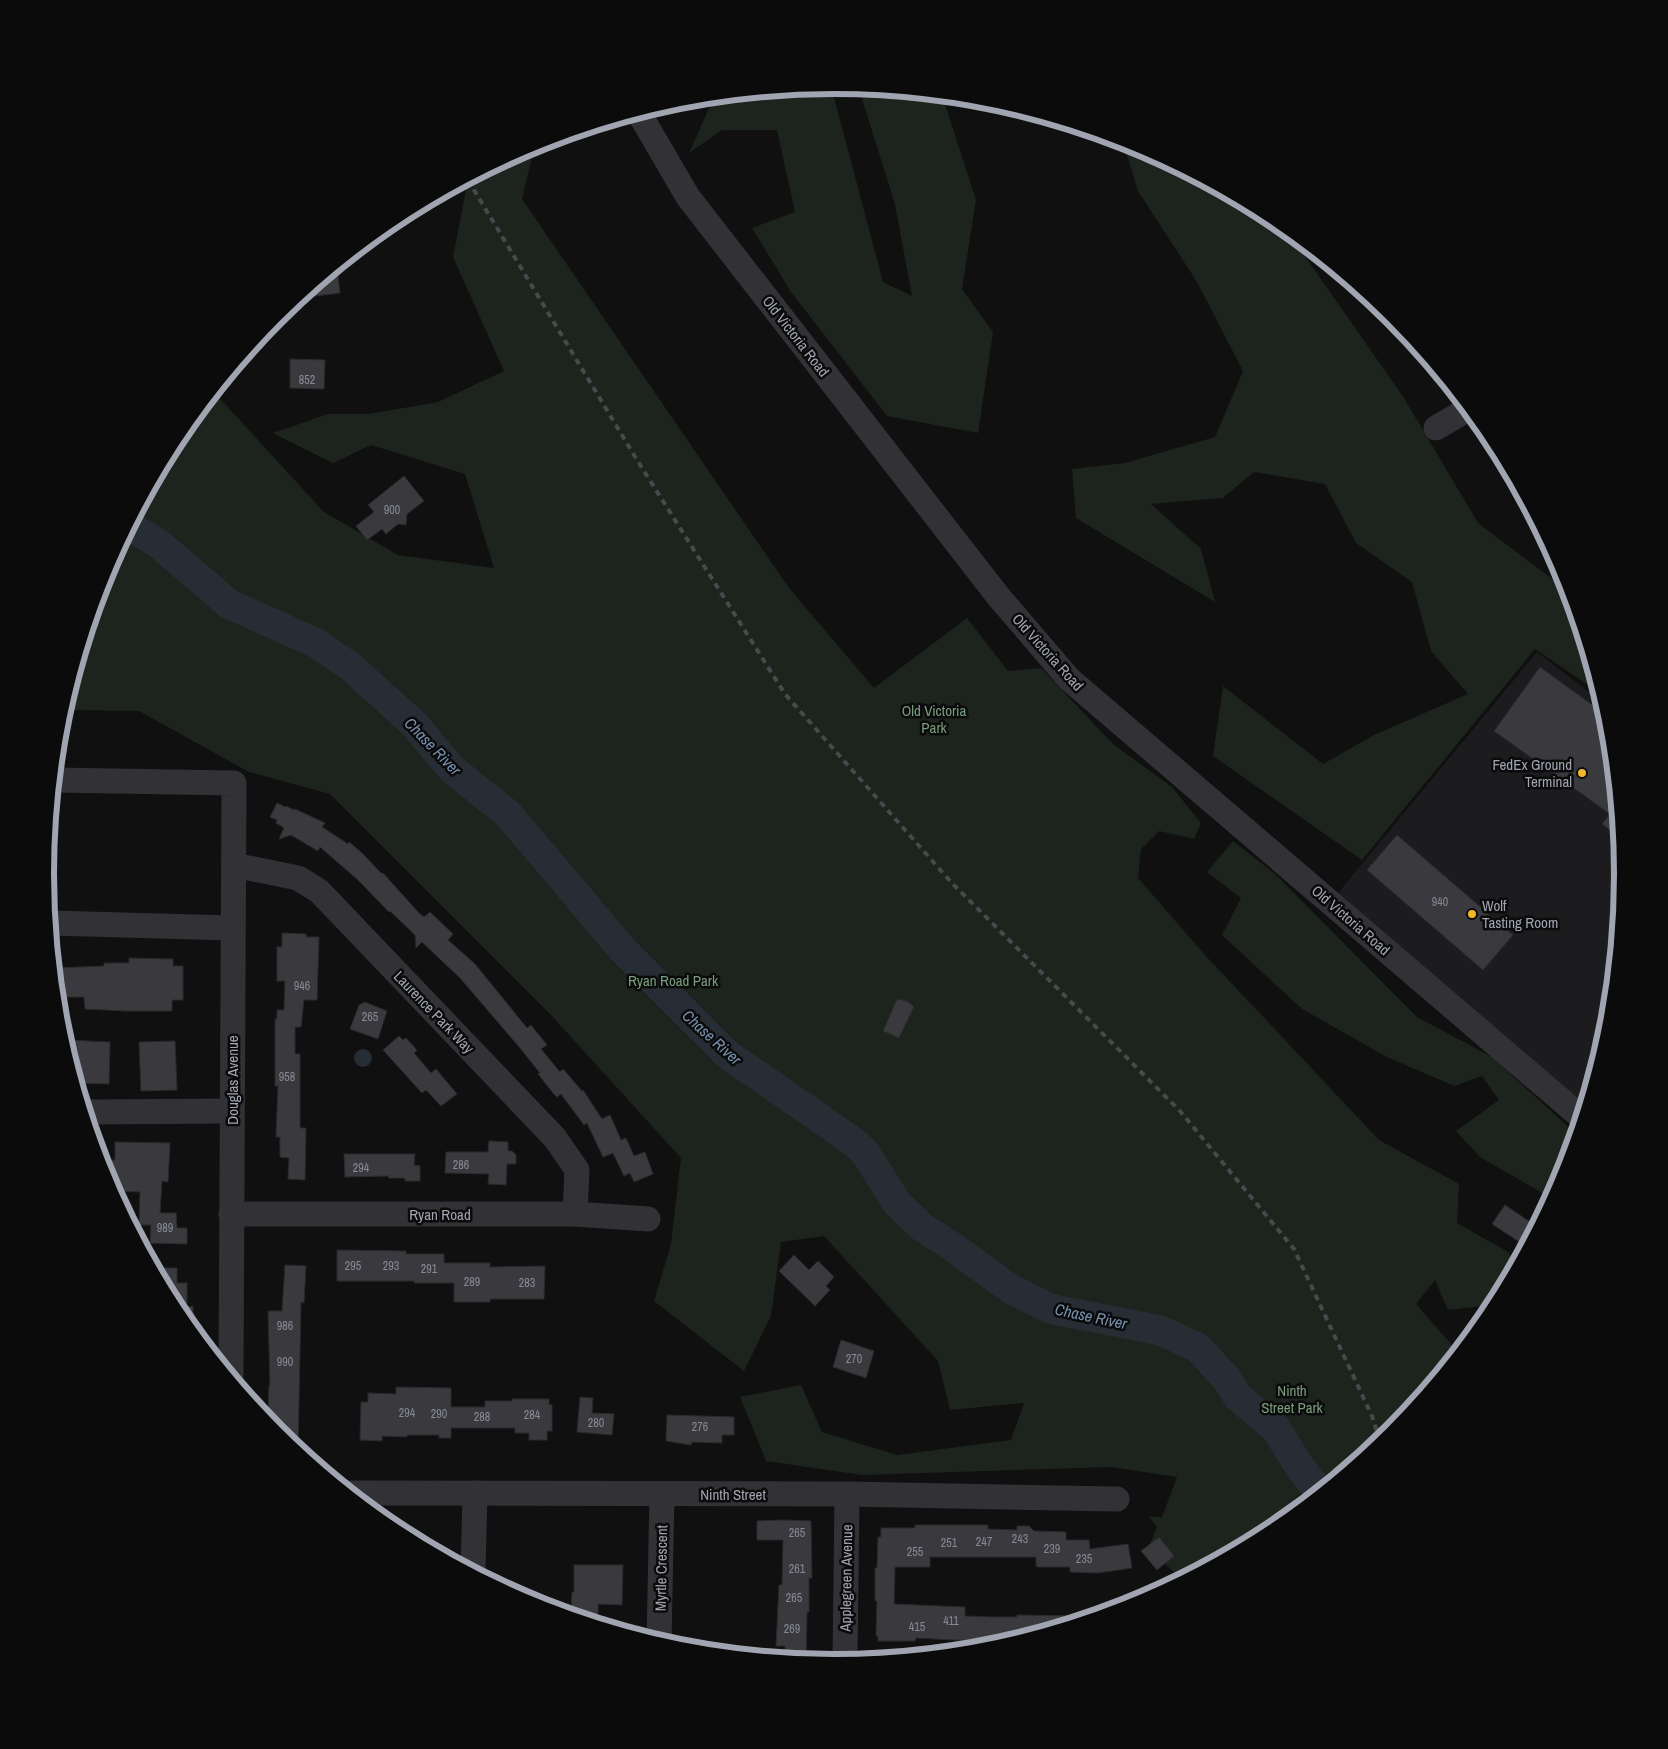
<svg xmlns="http://www.w3.org/2000/svg" width="1668" height="1749" viewBox="0 0 1668 1749" font-family="'Archivo Narrow',sans-serif">
<rect width="100%" height="100%" fill="#101011"/>
<!-- built -->
<path fill="#1c1c1e" d="M 1537,652 L 1603,703 L 1608,721 L 1623,875 L 1608,1029 L 1585,1105 L 1338,893 Z"/>
<!-- green -->
<g fill="#1c241d">
<path d="M 831,86 L 883,282 L 912,296 L 895,204 L 862,99 L 871,89 L 938,96 L 944,101 L 976,200 L 962,289 L 993,332 L 978,433 L 887,416 L 791,292 L 752,228 L 795,212 L 777,130 L 722,130 L 689,153 L 710,106 L 742,95 Z"/>
<path d="M 546,141 L 534,149 L 522,199 L 789,588 L 874,688 L 967,618 L 1008,671 L 1041,668 L 1113,744 L 1172,787 L 1201,823 L 1194,839 L 1159,831 L 1141,849 L 1138,878 L 1205,955 L 1379,1140 L 1459,1184 L 1457,1223 L 1508,1252 L 1516,1264 L 1492,1310 L 1483,1306 L 1448,1310 L 1435,1280 L 1416,1304 L 1458,1352 L 1392,1433 L 1272,1531 L 1182,1579 L 1148,1549 L 1157,1527 L 1149,1517 L 1162,1517 L 1177,1477 L 1111,1467 L 862,1475 L 766,1461 L 740,1397 L 801,1385 L 822,1432 L 897,1455 L 1011,1440 L 1024,1403 L 950,1410 L 938,1361 L 824,1236 L 781,1242 L 771,1316 L 744,1371 L 654,1301 L 671,1244 L 681,1158 L 551,1015 L 330,794 L 249,772 L 139,711 L 63,710 L 105,572 L 178,436 L 214,392 L 324,512 L 398,555 L 494,568 L 465,474 L 371,445 L 333,463 L 273,433 L 328,414 L 369,414 L 438,402 L 504,371 L 453,257 L 468,180 L 532,145 Z"/>
<path d="M 1123,142 L 1136,146 L 1273,219 L 1286,229 L 1404,398 L 1478,523 L 1551,578 L 1572,602 L 1600,693 L 1535,649 L 1362,860 L 1213,756 L 1223,686 L 1323,764 L 1374,735 L 1468,694 L 1431,651 L 1412,582 L 1356,543 L 1325,484 L 1254,472 L 1223,498 L 1151,504 L 1201,549 L 1215,602 L 1076,518 L 1072,469 L 1125,463 L 1215,437 L 1243,371 L 1197,282 L 1138,191 Z"/>
<path d="M 1233,841 L 1274,873 L 1417,1017 L 1492,1057 L 1576,1134 L 1563,1177 L 1551,1198 L 1480,1157 L 1456,1131 L 1499,1100 L 1482,1076 L 1454,1086 L 1387,1057 L 1302,1009 L 1222,935 L 1241,898 L 1207,872 Z"/>
</g>
<!-- water -->
<circle fill="#272d34" cx="363" cy="1058" r="9"/>
<g fill="none" stroke-linecap="round" stroke-linejoin="round">
<!-- river -->
<path stroke="#272d34" stroke-width="30" d="M 130,526 L 159,544 L 229,604 L 316,643 L 351,667 L 414,724 L 452,769 L 508,814 L 623,950 L 727,1054 L 848,1138 L 864,1151 L 897,1203 L 922,1227 L 953,1247 L 1011,1289 L 1051,1309 L 1159,1330 L 1197,1347 L 1225,1377 L 1238,1397 L 1276,1429 L 1299,1466 L 1319,1492"/>
</g>
<!-- building -->
<g fill="#3a3a3e" stroke="#2a2a2d">
<path d="M 337,267 L 340,293 L 299,298 Z"/>
<path d="M 290,359 L 325,360 L 324,389 L 290,388 Z"/>
<path d="M 404,476 L 424,501 L 407,514 L 406,525 L 398,524 L 386,534 L 382,529 L 367,540 L 356,526 L 374,512 L 368,505 Z"/>
<path d="M 1540,667 L 1606,715 L 1619,837 L 1602,824 L 1610,814 L 1494,731 Z"/>
<path d="M 277,803 L 285,807 L 286,806 L 294,810 L 295,809 L 325,823 L 322,827 L 348,844 L 349,842 L 362,853 L 382,874 L 383,873 L 419,913 L 424,917 L 430,912 L 453,934 L 448,940 L 475,964 L 527,1028 L 531,1025 L 547,1045 L 541,1049 L 560,1072 L 563,1069 L 582,1091 L 583,1090 L 602,1119 L 610,1115 L 621,1140 L 626,1138 L 634,1156 L 645,1152 L 653,1174 L 634,1182 L 630,1173 L 624,1176 L 613,1153 L 603,1157 L 587,1123 L 584,1125 L 561,1094 L 557,1097 L 553,1093 L 538,1074 L 540,1073 L 520,1048 L 460,978 L 422,942 L 416,948 L 415,935 L 390,911 L 389,912 L 358,880 L 320,847 L 318,851 L 291,835 L 279,839 L 284,828 L 276,823 L 277,820 L 270,817 Z"/>
<path d="M 1397,835 L 1513,935 L 1483,970 L 1367,870 Z"/>
<path d="M 282,933 L 306,934 L 306,937 L 319,937 L 317,1000 L 304,1000 L 301,1027 L 295,1027 L 295,1054 L 300,1054 L 300,1128 L 306,1128 L 305,1180 L 288,1179 L 289,1158 L 280,1157 L 280,1137 L 276,1137 L 278,1086 L 275,1086 L 275,1019 L 277,1019 L 277,1010 L 284,1010 L 285,981 L 277,981 L 277,947 L 282,947 Z"/>
<path d="M 129,958 L 173,959 L 173,966 L 183,966 L 183,1000 L 172,1000 L 172,1011 L 126,1011 L 85,1009 L 84,997 L 57,997 L 54,968 L 104,966 L 104,963 L 129,963 Z"/>
<path d="M 897,999 L 907,1001 L 914,1007 L 899,1038 L 883,1031 Z"/>
<path d="M 365,1002 L 387,1011 L 378,1039 L 350,1029 L 359,1005 Z"/>
<path d="M 399,1036 L 403,1040 L 406,1038 L 417,1050 L 414,1053 L 431,1073 L 436,1069 L 457,1094 L 441,1106 L 426,1090 L 422,1093 L 383,1050 Z"/>
<path d="M 64,1040 L 110,1042 L 109,1084 L 77,1083 Z"/>
<path d="M 175,1041 L 177,1090 L 141,1091 L 139,1042 Z"/>
<path d="M 489,1141 L 508,1142 L 508,1151 L 512,1151 L 516,1155 L 516,1164 L 507,1164 L 506,1185 L 488,1184 L 489,1174 L 445,1173 L 446,1152 L 488,1152 Z"/>
<path d="M 115,1142 L 170,1143 L 168,1182 L 162,1181 L 160,1213 L 176,1213 L 177,1228 L 187,1228 L 187,1244 L 150,1243 L 151,1225 L 139,1225 L 140,1192 L 113,1191 L 107,1181 L 108,1160 L 115,1160 Z"/>
<path d="M 344,1154 L 415,1154 L 414,1165 L 420,1166 L 420,1181 L 405,1181 L 405,1178 L 388,1178 L 389,1176 L 345,1177 Z"/>
<path d="M 1505,1205 L 1533,1224 L 1521,1243 L 1492,1224 Z"/>
<path d="M 337,1250 L 406,1251 L 406,1254 L 444,1254 L 444,1263 L 490,1263 L 490,1267 L 545,1266 L 544,1299 L 490,1299 L 490,1302 L 454,1302 L 454,1283 L 414,1283 L 414,1281 L 337,1281 Z"/>
<path d="M 794,1255 L 809,1270 L 818,1261 L 834,1277 L 826,1286 L 830,1290 L 815,1306 L 779,1271 Z"/>
<path d="M 285,1265 L 306,1266 L 304,1303 L 301,1302 L 298,1450 L 276,1432 L 268,1423 L 269,1385 L 270,1385 L 268,1311 L 282,1311 Z"/>
<path d="M 154,1268 L 177,1268 L 177,1283 L 187,1283 L 187,1307 L 193,1306 L 193,1331 L 178,1313 Z"/>
<path d="M 841,1340 L 874,1351 L 866,1378 L 833,1367 Z"/>
<path d="M 396,1387 L 451,1388 L 451,1407 L 485,1407 L 485,1401 L 512,1401 L 512,1399 L 549,1399 L 549,1405 L 552,1405 L 552,1431 L 547,1431 L 547,1440 L 529,1440 L 529,1433 L 515,1433 L 515,1428 L 451,1428 L 451,1438 L 439,1438 L 439,1435 L 407,1435 L 407,1437 L 382,1436 L 382,1441 L 360,1440 L 361,1402 L 368,1402 L 368,1393 L 396,1394 Z"/>
<path d="M 580,1397 L 593,1398 L 592,1413 L 614,1414 L 612,1435 L 577,1432 Z"/>
<path d="M 667,1415 L 734,1417 L 734,1435 L 722,1435 L 722,1443 L 692,1442 L 691,1445 L 666,1441 Z"/>
<path d="M 783,1520 L 811,1521 L 812,1578 L 809,1578 L 809,1612 L 807,1612 L 806,1661 L 785,1659 L 785,1646 L 776,1646 L 779,1585 L 782,1585 L 783,1540 L 757,1540 L 757,1521 Z"/>
<path d="M 915,1525 L 988,1525 L 988,1529 L 1017,1530 L 1017,1526 L 1029,1526 L 1034,1531 L 1066,1532 L 1066,1540 L 1089,1540 L 1090,1549 L 1128,1544 L 1132,1568 L 1098,1573 L 1070,1572 L 1070,1567 L 1038,1567 L 1036,1566 L 1036,1557 L 930,1557 L 930,1567 L 895,1567 L 894,1604 L 965,1607 L 965,1616 L 990,1617 L 1017,1617 L 1017,1615 L 1083,1616 L 1083,1619 L 1018,1639 L 987,1639 L 987,1641 L 981,1641 L 976,1645 L 972,1640 L 954,1640 L 916,1638 L 915,1641 L 878,1641 L 878,1636 L 876,1636 L 877,1601 L 875,1601 L 875,1568 L 877,1568 L 878,1537 L 881,1537 L 881,1528 L 915,1528 Z"/>
<path d="M 1159,1537 L 1174,1556 L 1157,1570 L 1141,1551 Z"/>
<path d="M 574,1565 L 623,1565 L 622,1605 L 598,1604 L 598,1624 L 571,1615 L 572,1592 L 574,1592 Z"/>
</g>
<g fill="none" stroke-linecap="round" stroke-linejoin="round">
<!-- minor -->
<g stroke="#313136" stroke-width="25">
<path d="M 639,113 L 688,197 L 998,596 L 1069,679 L 1581,1117"/>
<path d="M 1436,428 L 1468,409"/>
<path d="M 54,780 L 234,783 L 231,1377"/>
<path d="M 234,865 L 298,878 L 319,891 L 555,1138 L 577,1170 L 575,1214"/>
<path d="M 50,923 L 233,928"/>
<path d="M 85,1112 L 232,1111"/>
<path d="M 231,1214 L 575,1214 L 648,1219"/>
<path d="M 349,1493 L 847,1494 L 1117,1499"/>
<path d="M 473,1572 L 475,1493"/>
<path d="M 659,1642 L 662,1494"/>
<path d="M 845,1662 L 847,1494"/>
</g>
<!-- rail -->
<path stroke="#48494f" stroke-width="4" stroke-dasharray="6 5" stroke-linecap="butt" d="M 468,180 L 637,460 L 785,694 L 951,882 L 1180,1111 L 1294,1249 L 1372,1416 L 1380,1442"/>
</g>
<!-- markers -->
<g fill="#f1b828" stroke="#0b0b0c" stroke-width="2">
<circle cx="1582" cy="773" r="5"/>
<circle cx="1472" cy="914" r="5"/>
</g>
<g text-anchor="middle" dominant-baseline="central" stroke-width="5" stroke-linejoin="round" paint-order="stroke">
<!-- number labels -->
<g font-size="12" fill="#878a95">
<text x="307" y="380">852</text>
<text x="392" y="510">900</text>
<text x="1440" y="902">940</text>
<text x="302" y="986">946</text>
<text x="370" y="1017">265</text>
<text x="287" y="1077">958</text>
<text x="461" y="1165">286</text>
<text x="361" y="1168">294</text>
<text x="165" y="1228">989</text>
<text x="353" y="1266">295</text>
<text x="391" y="1266">293</text>
<text x="429" y="1269">291</text>
<text x="472" y="1282">289</text>
<text x="527" y="1283">283</text>
<text x="285" y="1326">986</text>
<text x="854" y="1359">270</text>
<text x="285" y="1362">990</text>
<text x="407" y="1413">294</text>
<text x="439" y="1414">290</text>
<text x="532" y="1415">284</text>
<text x="482" y="1417">288</text>
<text x="596" y="1423">280</text>
<text x="700" y="1427">276</text>
<text x="797" y="1533">265</text>
<text x="1020" y="1539">243</text>
<text x="984" y="1542">247</text>
<text x="949" y="1543">251</text>
<text x="1052" y="1549">239</text>
<text x="915" y="1552">255</text>
<text x="1084" y="1559">235</text>
<text x="797" y="1569">261</text>
<text x="794" y="1598">265</text>
<text x="951" y="1621">411</text>
<text x="917" y="1627">415</text>
<text x="792" y="1629">269</text>
</g>
<!-- street labels -->
<g font-size="15" fill="#a1a5b2" stroke="#0b0b0c">
<text transform="translate(796 336) rotate(52)">Old Victoria Road</text>
<text transform="translate(1048 652) rotate(48)">Old Victoria Road</text>
<text transform="translate(1351 920) rotate(41)">Old Victoria Road</text>
<text transform="translate(434 1012) rotate(46)">Laurence Park Way</text>
<text transform="translate(232 1080) rotate(-90)">Douglas Avenue</text>
<text x="440" y="1214">Ryan Road</text>
<text x="733" y="1494">Ninth Street</text>
<text transform="translate(661 1568) rotate(-89)">Myrtle Crescent</text>
<text transform="translate(846 1578) rotate(-89)">Applegreen Avenue</text>
</g>
<!-- park labels -->
<g font-size="15" fill="#789d7c" stroke="#0b0b0c">
<text x="934" y="710">Old Victoria<tspan x="934" dy="17">Park</tspan></text>
<text x="673" y="980">Ryan Road Park</text>
<text x="1292" y="1390">Ninth<tspan x="1292" dy="17">Street Park</tspan></text>
</g>
<!-- poi labels -->
<g font-size="15" fill="#a1a5b2" stroke="#0b0b0c" text-anchor="end">
<text x="1572" y="764">FedEx Ground<tspan x="1572" dy="17">Terminal</tspan></text>
<text x="1482" y="905" text-anchor="start">Wolf<tspan x="1482" dy="17">Tasting Room</tspan></text>
</g>
<!-- water labels -->
<g font-size="16" font-style="italic" fill="#7791ae" stroke="#0b0b0c">
<text transform="translate(433 746) rotate(46)">Chase River</text>
<text transform="translate(712 1037) rotate(42)">Chase River</text>
<text transform="translate(1091 1316) rotate(12)">Chase River</text>
</g>
</g>
<!-- crop -->
<path d="M0 0H1668V1749H0ZM54 874a780 780 0 1 1 1560 0a780 780 0 1 1-1560 0Z" fill="#0b0b0c" fill-rule="evenodd"/>
<path fill="none" stroke="#a1a5b2" stroke-width="6" d="M54 874a780 780 0 1 1 1560 0a780 780 0 1 1-1560 0Z"/>
</svg>
